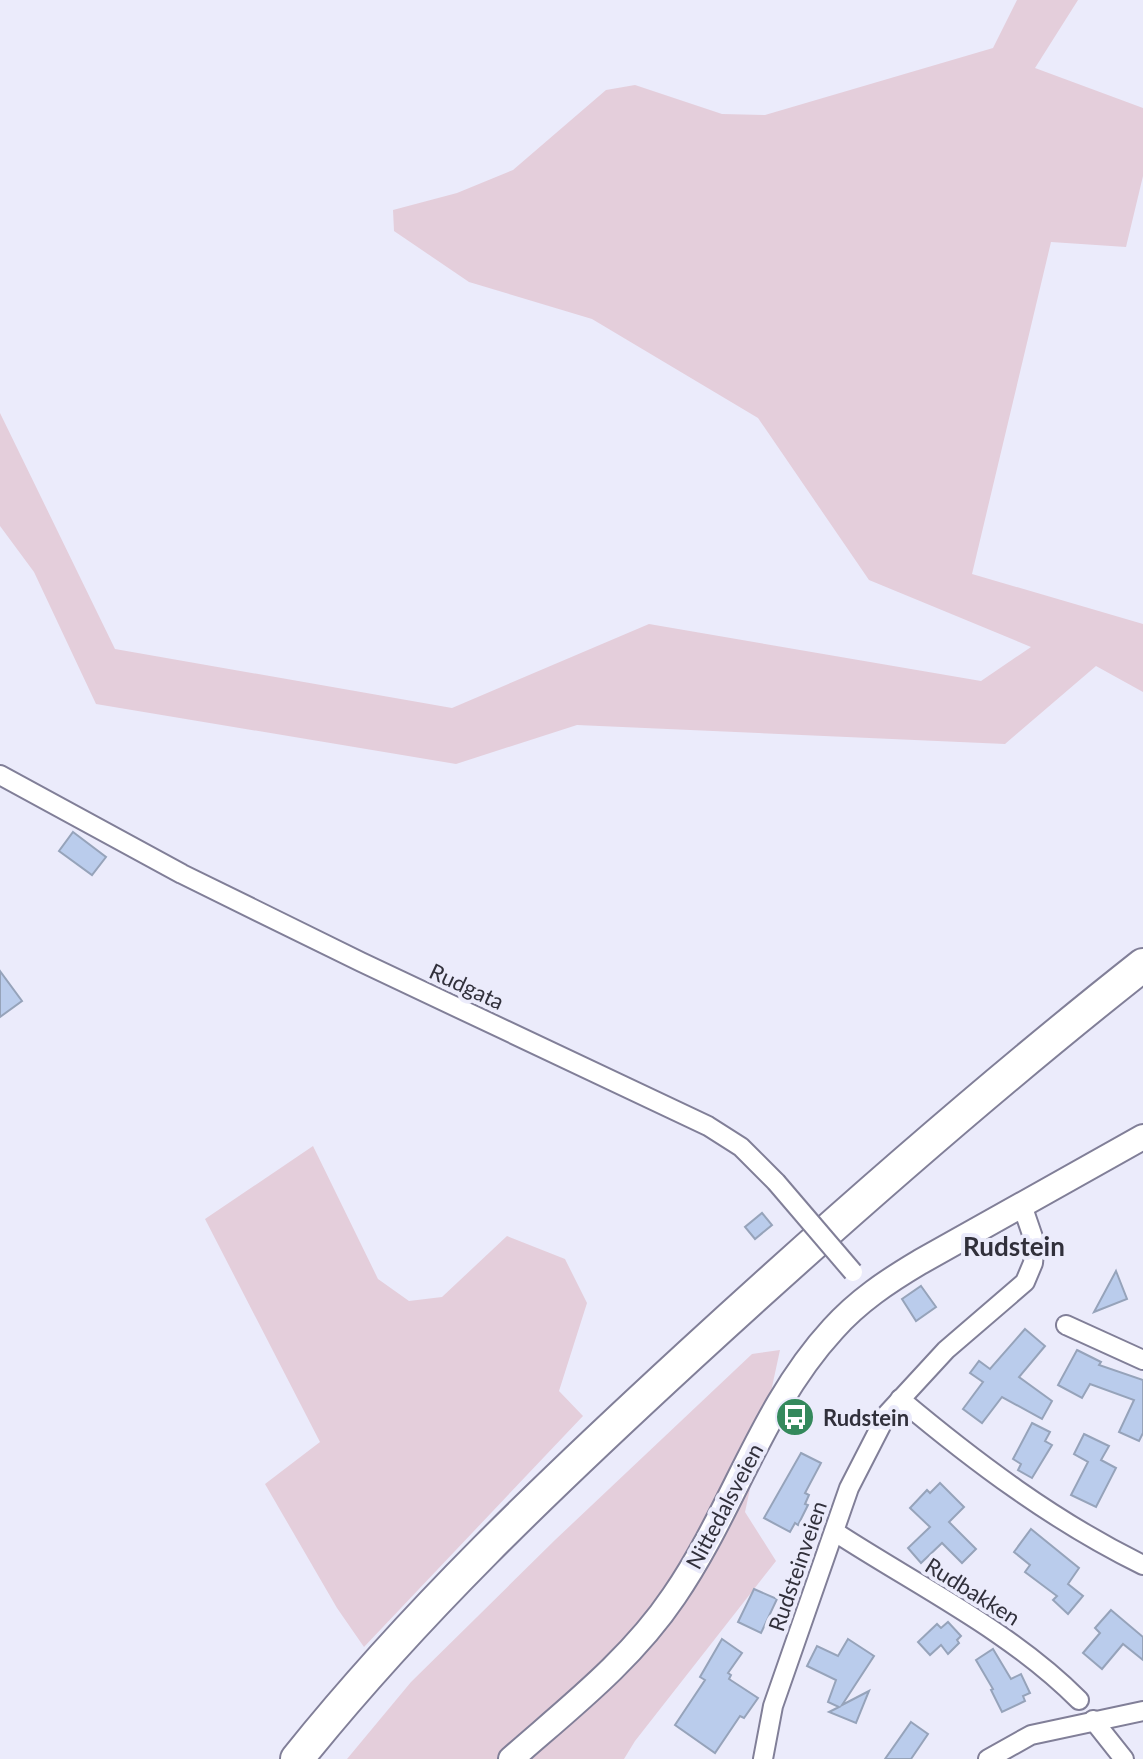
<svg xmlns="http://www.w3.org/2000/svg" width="1143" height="1759" viewBox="0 0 1143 1759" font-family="Lato,sans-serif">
<rect width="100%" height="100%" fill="#ebebfb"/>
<!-- green -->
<g fill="#e4cedb">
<path d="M 1017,0 L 1078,0 L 1035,68 L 1143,108 L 1143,176 L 1126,247 L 1051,242 L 972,574 L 1143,624 L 1143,692 L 1096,666 L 1005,744 L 577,725 L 456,764 L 96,704 L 34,572 L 0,526 L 0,413 L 115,649 L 452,708 L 649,624 L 981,681 L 1031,647 L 869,580 L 758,418 L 592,319 L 469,282 L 394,231 L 393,210 L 457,193 L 513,170 L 606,90 L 635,85 L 722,114 L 765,115 L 993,48 Z"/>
<path d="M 313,1146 L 378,1279 L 409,1301 L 442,1297 L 507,1236 L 565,1259 L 587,1303 L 559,1391 L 583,1416 L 364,1647 L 337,1608 L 265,1484 L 320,1442 L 205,1219 Z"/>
<path d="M 780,1350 L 745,1512 L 776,1561 L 635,1741 L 624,1759 L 347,1759 L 411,1682 L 555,1540 L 752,1354 Z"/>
</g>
<!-- building -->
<g fill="#baccec" stroke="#96a3ba" stroke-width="2">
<path d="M 73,832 L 106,857 L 92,875 L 59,851 Z"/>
<path d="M 0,971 L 22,1001 L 0,1017 Z"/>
<path d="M 762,1213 L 772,1225 L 755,1239 L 745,1227 Z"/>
<path d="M 1116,1271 L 1127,1299 L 1094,1312 Z"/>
<path d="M 921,1286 L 936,1307 L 916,1321 L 902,1299 Z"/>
<path d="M 1025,1329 L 1045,1346 L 1019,1377 L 1052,1401 L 1042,1419 L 1002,1397 L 982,1423 L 963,1409 L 983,1382 L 970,1373 L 979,1361 L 990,1369 Z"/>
<path d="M 1077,1350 L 1101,1362 L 1099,1365 L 1143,1380 L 1143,1433 L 1139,1441 L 1119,1432 L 1134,1400 L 1090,1384 L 1082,1398 L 1058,1385 Z"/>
<path d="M 1032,1423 L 1050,1432 L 1045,1441 L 1052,1445 L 1032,1478 L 1018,1470 L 1021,1464 L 1013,1459 Z"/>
<path d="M 1084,1434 L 1109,1446 L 1101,1460 L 1116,1468 L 1096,1507 L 1071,1495 L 1088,1462 L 1074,1454 Z"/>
<path d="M 801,1453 L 821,1463 L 805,1493 L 809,1495 L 805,1504 L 808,1505 L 798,1525 L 795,1523 L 790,1532 L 764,1518 Z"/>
<path d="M 940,1483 L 964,1507 L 949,1522 L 976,1549 L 962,1563 L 942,1543 L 921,1563 L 908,1548 L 930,1527 L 910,1508 L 927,1490 L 930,1493 Z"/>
<path d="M 1031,1529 L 1079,1568 L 1068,1584 L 1083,1596 L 1068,1614 L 1053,1600 L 1057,1596 L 1025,1572 L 1030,1565 L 1014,1552 Z"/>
<path d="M 754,1589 L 777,1599 L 761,1633 L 738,1622 Z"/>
<path d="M 1111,1610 L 1143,1637 L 1143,1660 L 1123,1644 L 1102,1669 L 1083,1653 L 1100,1633 L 1095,1628 Z"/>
<path d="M 948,1622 L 961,1636 L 957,1640 L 959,1643 L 948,1654 L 941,1645 L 930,1655 L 918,1642 L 937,1624 L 941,1628 Z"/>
<path d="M 722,1639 L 742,1653 L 728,1673 L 731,1675 L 729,1679 L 758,1698 L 744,1718 L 740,1716 L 715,1753 L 675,1725 L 705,1680 L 700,1677 Z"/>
<path d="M 848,1639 L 874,1656 L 842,1705 L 869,1691 L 856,1723 L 829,1712 L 839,1707 L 828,1702 L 836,1680 L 807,1666 L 817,1646 L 838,1656 Z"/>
<path d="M 993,1649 L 1011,1679 L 1021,1674 L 1030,1693 L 1023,1696 L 1025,1701 L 1002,1712 L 991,1690 L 993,1689 L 976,1660 Z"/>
<path d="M 911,1722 L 928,1734 L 911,1759 L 885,1759 Z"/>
</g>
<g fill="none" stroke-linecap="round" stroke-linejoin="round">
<!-- street casing -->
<g stroke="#817f98" stroke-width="22">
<g id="street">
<path d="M 0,775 L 182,874 L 361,962 L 708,1126 L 741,1147 L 776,1182"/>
<path d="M 1066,1325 L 1143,1360"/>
<path d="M 900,1399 C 975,1462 1055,1522 1143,1565"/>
<path d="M 835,1532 C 918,1586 1009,1630 1079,1700"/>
<path d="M 1093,1720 L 1124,1759"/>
<path d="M 763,1759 L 773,1706 L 849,1488 L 887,1414 L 946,1350 L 1025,1282 L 1033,1263 L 1035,1243 L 1022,1205"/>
<path d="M 988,1759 L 1031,1735 L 1143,1711"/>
</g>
</g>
<!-- secondary casing -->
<g stroke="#817f98" stroke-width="28">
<path id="secondary" d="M 511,1759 C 569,1708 631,1660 674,1596 C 733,1510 762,1406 833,1329 C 858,1301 888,1281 920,1262 L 1143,1137"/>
</g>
<!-- highway casing -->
<g stroke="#817f98" stroke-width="36">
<path id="highway" d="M 297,1759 C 414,1613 551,1483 689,1356 C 836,1221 986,1089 1143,965"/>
</g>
<!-- street -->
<use href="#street" stroke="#fff" stroke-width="18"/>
<!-- secondary -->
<use href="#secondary" stroke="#fff" stroke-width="24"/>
<!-- highway -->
<use href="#highway" stroke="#fff" stroke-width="32"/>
<!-- street-bridge casing -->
<g stroke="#817f98" stroke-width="22" stroke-linecap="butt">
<path id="street-bridge" d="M 776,1182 L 853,1272"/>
</g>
<!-- street-bridge -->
<use href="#street-bridge" stroke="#fff" stroke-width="18"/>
</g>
<!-- icons -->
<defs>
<g id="bus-disc" transform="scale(2)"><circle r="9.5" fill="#34895c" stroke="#ebebfb"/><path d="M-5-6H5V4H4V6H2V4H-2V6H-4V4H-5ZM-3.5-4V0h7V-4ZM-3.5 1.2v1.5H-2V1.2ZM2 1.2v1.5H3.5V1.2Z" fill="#fff"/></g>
</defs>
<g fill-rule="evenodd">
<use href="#bus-disc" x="795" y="1417"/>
</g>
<g text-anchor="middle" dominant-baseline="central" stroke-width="8" stroke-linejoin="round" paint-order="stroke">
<!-- street labels -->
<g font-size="22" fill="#31303b" stroke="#ebebfb">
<text transform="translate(467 986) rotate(25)">Rudgata</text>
<text transform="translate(724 1506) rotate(-62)">Nittedalsveien</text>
<text transform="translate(797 1566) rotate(-71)">Rudsteinveien</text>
<text transform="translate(973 1591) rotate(32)">Rudbakken</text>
</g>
<!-- poi labels -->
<g font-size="22" font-weight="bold" fill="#31303b" stroke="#ebebfb" text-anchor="start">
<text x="823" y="1417">Rudstein</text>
</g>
<!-- quarter labels -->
<g font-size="26" font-weight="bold" fill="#31303b" stroke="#ebebfb">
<text x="1014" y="1246">Rudstein</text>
</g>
</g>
</svg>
